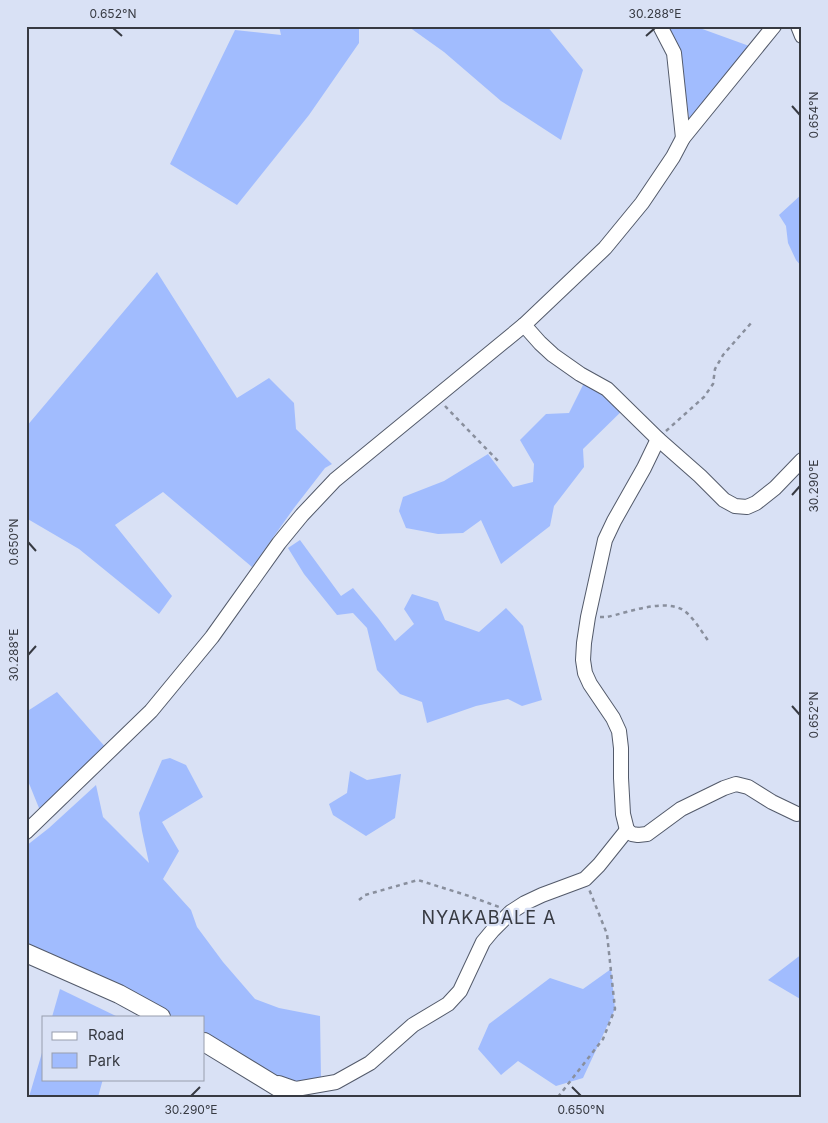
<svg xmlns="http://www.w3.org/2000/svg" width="828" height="1123" viewBox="0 0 828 1123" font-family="Inter,sans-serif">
<rect width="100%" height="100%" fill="#d9e1f5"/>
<!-- green -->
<g fill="#a1bcfe">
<path d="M 279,26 L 359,26 L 359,43 L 309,115 L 237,205 L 170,164 L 235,30 L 281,35 Z"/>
<path d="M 404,26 L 547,26 L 583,70 L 561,140 L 501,101 L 444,52 L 409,27 Z"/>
<path d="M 665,26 L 694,26 L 752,47 L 692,121 L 689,117 L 684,86 Z"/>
<path d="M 802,194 L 802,267 L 796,260 L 788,243 L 786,226 L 779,215 Z"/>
<path d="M 157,272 L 237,398 L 269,378 L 294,403 L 296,429 L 332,464 L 325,468 L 294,508 L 252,567 L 163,492 L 115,525 L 172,596 L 159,614 L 79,549 L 26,518 L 26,427 Z"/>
<path d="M 585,381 L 631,402 L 583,449 L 584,467 L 554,506 L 550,526 L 501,564 L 481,520 L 463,533 L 438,534 L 406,528 L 399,511 L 403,497 L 444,481 L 488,454 L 513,487 L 533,482 L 534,464 L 520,440 L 546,414 L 569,413 Z"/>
<path d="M 300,540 L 341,596 L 353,588 L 378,618 L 395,641 L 414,624 L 404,609 L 412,594 L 438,602 L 445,620 L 479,632 L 506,608 L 523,626 L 542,700 L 522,706 L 508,699 L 476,706 L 427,723 L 422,702 L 400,694 L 377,670 L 367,628 L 353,613 L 337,615 L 304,574 L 288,548 Z"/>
<path d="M 57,692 L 107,749 L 41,813 L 26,776 L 26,712 Z"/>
<path d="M 170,758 L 186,765 L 203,797 L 162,822 L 179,851 L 163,879 L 191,910 L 197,927 L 223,962 L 255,999 L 279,1008 L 320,1016 L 321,1078 L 304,1088 L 204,1048 L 204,1017 L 153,1017 L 26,958 L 26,846 L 49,828 L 96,785 L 103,817 L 149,863 L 142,831 L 139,813 L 162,760 Z"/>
<path d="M 350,771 L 367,780 L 401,774 L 395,818 L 366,836 L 333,815 L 329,804 L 347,793 Z"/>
<path d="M 802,954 L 802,1000 L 768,980 Z"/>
<path d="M 611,969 L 615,1009 L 583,1078 L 556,1086 L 518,1061 L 501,1075 L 478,1049 L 489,1024 L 550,978 L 583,989 Z"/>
<path d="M 60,989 L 118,1017 L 52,1017 Z"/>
<path d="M 44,1046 L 44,1079 L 103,1079 L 98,1097 L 29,1097 Z"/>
</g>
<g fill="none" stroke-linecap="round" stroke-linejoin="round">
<!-- minor casing -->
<g stroke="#535a6a" stroke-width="16">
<g id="minor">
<path d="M 660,26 L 674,53 L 683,138"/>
<path d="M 798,26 L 802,36"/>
<path d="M 524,325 L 540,343 L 553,355 L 580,374 L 607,389 L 658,439 L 700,476 L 724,500 L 735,506 L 747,507 L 756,503 L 775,488 L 802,460"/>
<path d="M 658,439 L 644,468 L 614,521 L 605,540 L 588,617 L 584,643 L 583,660 L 585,673 L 590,684 L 613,718 L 619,731 L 621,748 L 621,778 L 623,814 L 627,830 L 632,834 L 638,835 L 647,834 L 681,809 L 724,788 L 736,784 L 748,787 L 772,802 L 797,814"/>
<path d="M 26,832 L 151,711 L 212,637 L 279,543 L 302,515 L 335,480 L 524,325 L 605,248 L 642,203 L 673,157 L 683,138 L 774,26"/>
<path d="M 279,1083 L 296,1089 L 336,1082 L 370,1063 L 413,1025 L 448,1004 L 460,991 L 483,942 L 493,930 L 511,912 L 525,903 L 542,895 L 585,879 L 599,865 L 627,830"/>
</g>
</g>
<!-- tertiary casing -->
<g stroke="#535a6a" stroke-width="20">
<g id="tertiary">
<path d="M 26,953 L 119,994 L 161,1017"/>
<path d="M 204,1042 L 294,1097"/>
</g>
</g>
<!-- path -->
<g stroke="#898f9d" stroke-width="2.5" stroke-dasharray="4 4" stroke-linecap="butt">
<path d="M 445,406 L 499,462"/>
<path d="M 666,431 L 704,397 L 713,384 L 715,369 L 723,355 L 752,322"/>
<path d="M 600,617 L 607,617 C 630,612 672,595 689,615 C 697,623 703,634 710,643"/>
<path d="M 359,900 L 365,895 L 418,880 L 469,896 L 499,907"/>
<path d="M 558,1097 L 603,1039 L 615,1009 L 607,934 L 589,889"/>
</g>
<!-- minor -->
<use href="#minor" stroke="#fff" stroke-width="14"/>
<!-- tertiary -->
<use href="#tertiary" stroke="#fff" stroke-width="18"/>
</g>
<!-- ticks -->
<path fill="none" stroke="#373a42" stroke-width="2" d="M 113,28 L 122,36M 646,36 L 655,28M 792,106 L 800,115M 792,495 L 800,486M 28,542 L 36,551M 28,655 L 36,646M 792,706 L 800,715M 572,1087 L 581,1096M 191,1096 L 200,1087"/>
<g text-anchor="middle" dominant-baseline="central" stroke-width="4.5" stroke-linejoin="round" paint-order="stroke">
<!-- quarter labels -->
<g font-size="18" letter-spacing="1" fill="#373a42" stroke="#d9e1f5">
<text x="489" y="917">NYAKABALE A</text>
</g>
</g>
<!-- border -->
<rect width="828" height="1123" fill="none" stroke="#d9e1f5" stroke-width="55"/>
<!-- legend -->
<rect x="42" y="1016" width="162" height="65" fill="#d9e1f5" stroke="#989ead"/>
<rect x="52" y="1032" width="25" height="8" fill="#ffffff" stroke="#989ead"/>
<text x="88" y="1040" font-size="15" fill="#373a42">Road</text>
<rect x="52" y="1053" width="25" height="15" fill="#a1bcfe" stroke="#989ead"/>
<text x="88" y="1066" font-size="15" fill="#373a42">Park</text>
<rect x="28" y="28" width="772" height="1068" fill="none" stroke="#373a42" stroke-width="2"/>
<g font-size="12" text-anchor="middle" fill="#373a42">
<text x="113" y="18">0.652°N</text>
<text x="655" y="18">30.288°E</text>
<text transform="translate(814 115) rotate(-90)" y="4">0.654°N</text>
<text transform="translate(814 486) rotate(-90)" y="4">30.290°E</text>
<text transform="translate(14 542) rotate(-90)" y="4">0.650°N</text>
<text transform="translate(14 655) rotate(-90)" y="4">30.288°E</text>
<text transform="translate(814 715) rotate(-90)" y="4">0.652°N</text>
<text x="191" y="1114">30.290°E</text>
<text x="581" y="1114">0.650°N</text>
</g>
</svg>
